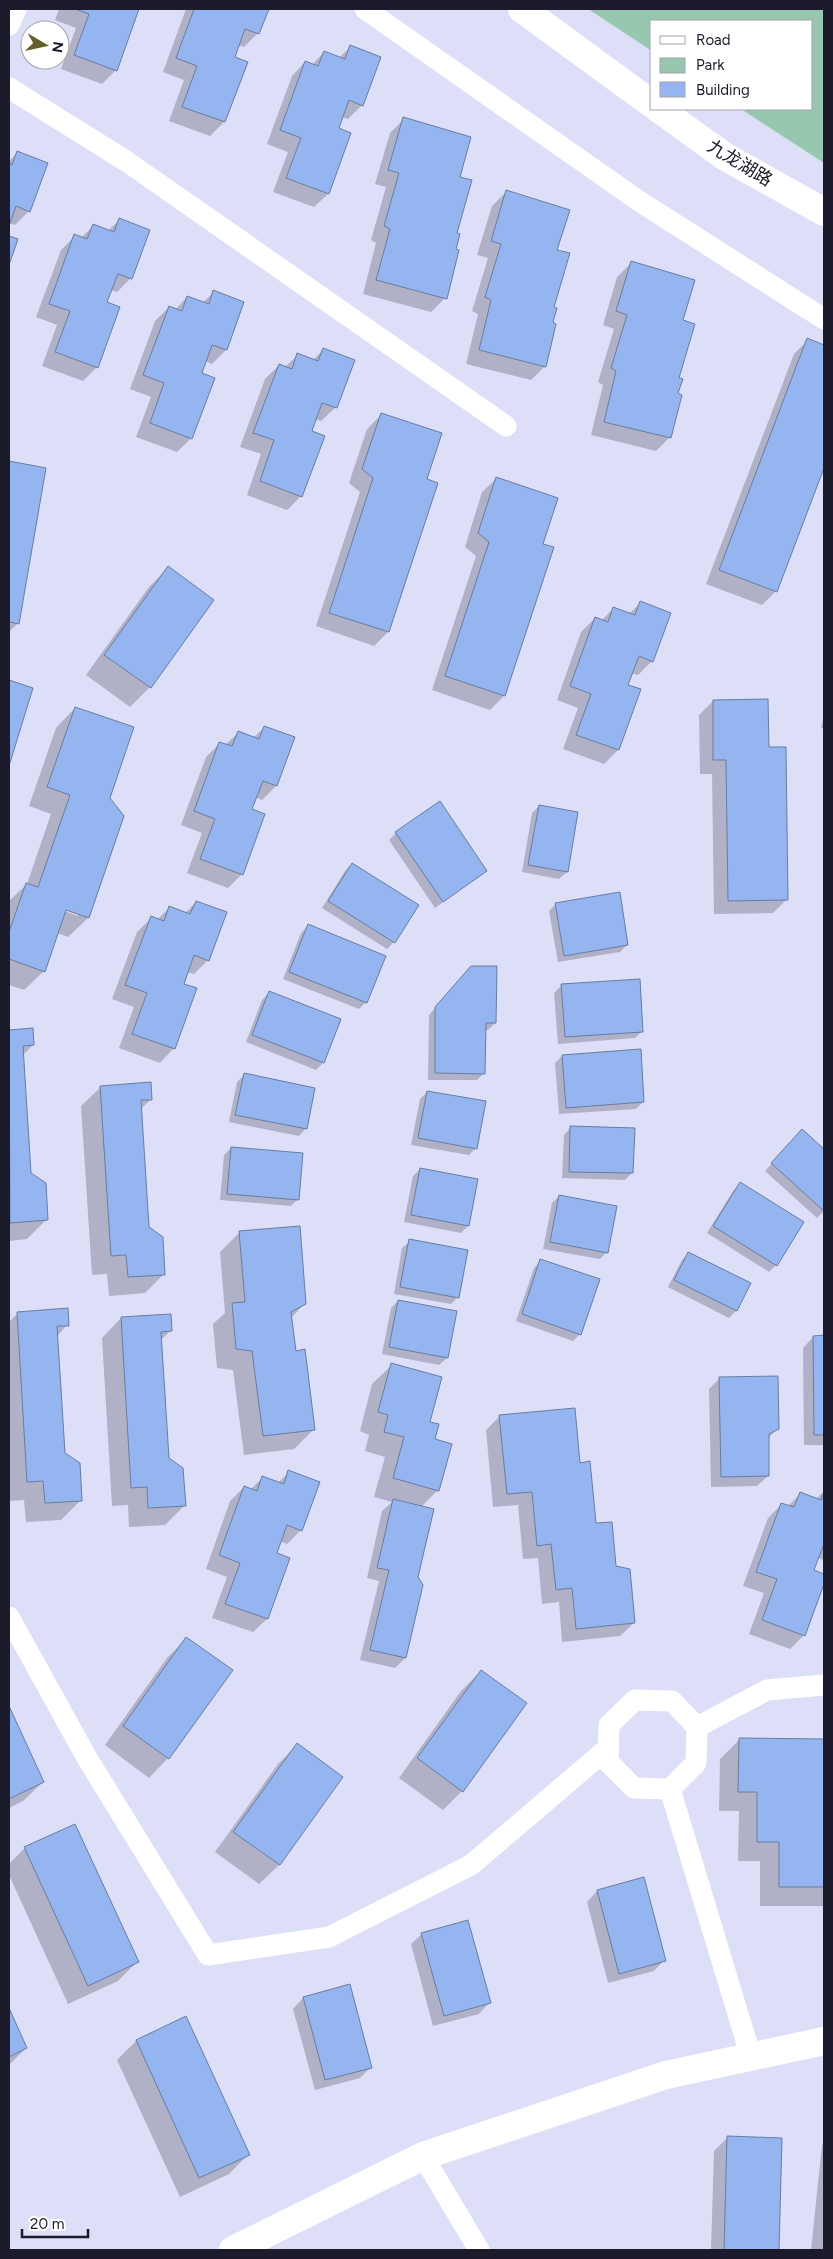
<svg xmlns="http://www.w3.org/2000/svg" width="833" height="2259" viewBox="0 0 833 2259" font-family="Figtree,'Noto Sans SC',sans-serif">
<rect width="100%" height="100%" fill="#dddef8"/>
<!-- green -->
<path fill="#97c8af" d="M 588,9 L 824,9 L 824,163 L 741,109 L 812,109 L 812,21 L 652,21 L 652,51 Z"/>
<!-- shadow -->
<g fill="#0003" fill-rule="evenodd">
<path d="M 59,9 L 138,10 L 116,70 L 102,84 L 61,69 L 76,28 L 55,20 Z"/>
<path d="M 186,9 L 267,9 L 258,33 L 244,47 L 238,45 L 233,58 L 246,62 L 224,122 L 210,136 L 169,121 L 184,80 L 163,72 Z"/>
<path d="M 350,47 L 362,105 L 348,119 L 342,117 L 337,129 L 328,194 L 314,207 L 273,192 L 288,152 L 267,144 L 292,76 L 305,62 L 312,65 L 324,52 L 339,58 Z"/>
<path d="M 404,119 L 458,178 L 456,234 L 445,298 L 431,312 L 363,294 L 376,243 L 371,240 L 386,187 L 375,184 L 390,133 Z"/>
<path d="M 17,153 L 29,211 L 15,225 L 9,223 L 9,161 Z"/>
<path d="M 506,192 L 556,251 L 551,322 L 545,366 L 531,380 L 466,364 L 478,314 L 472,311 L 488,258 L 477,255 L 492,206 Z"/>
<path d="M 119,220 L 131,278 L 117,292 L 110,290 L 106,302 L 97,367 L 83,381 L 42,366 L 57,325 L 36,317 L 61,250 L 75,236 L 81,238 L 93,226 L 108,231 Z"/>
<path d="M 631,263 L 681,321 L 677,393 L 670,437 L 656,451 L 591,435 L 603,385 L 598,382 L 614,329 L 603,325 L 617,277 Z"/>
<path d="M 214,292 L 243,302 L 226,350 L 212,364 L 205,361 L 200,374 L 191,438 L 177,452 L 136,437 L 151,397 L 130,389 L 155,321 L 169,307 L 175,310 L 187,297 L 202,303 Z"/>
<path d="M 808,340 L 824,346 L 824,464 L 776,591 L 762,605 L 706,584 L 794,354 Z"/>
<path d="M 324,349 L 353,360 L 335,408 L 321,421 L 315,419 L 311,432 L 301,496 L 287,510 L 247,495 L 261,454 L 240,447 L 265,379 L 279,365 L 285,367 L 298,355 L 313,360 Z"/>
<path d="M 381,415 L 426,480 L 437,484 L 388,632 L 374,646 L 316,626 L 360,492 L 349,483 L 367,429 Z"/>
<path d="M 9,463 L 45,469 L 18,623 L 9,632 Z"/>
<path d="M 496,479 L 541,544 L 553,548 L 504,696 L 490,710 L 432,690 L 476,556 L 465,547 L 482,492 Z"/>
<path d="M 168,568 L 212,600 L 150,687 L 130,707 L 86,675 L 149,587 Z"/>
<path d="M 640,603 L 652,661 L 638,675 L 631,673 L 627,685 L 640,690 L 618,750 L 604,764 L 563,749 L 578,708 L 557,700 L 581,632 L 595,618 L 601,621 L 614,608 L 629,614 Z"/>
<path d="M 9,682 L 32,689 L 9,762 Z"/>
<path d="M 713,701 L 768,748 L 787,899 L 773,913 L 714,914 L 712,774 L 700,774 L 699,715 Z"/>
<path d="M 75,708 L 109,798 L 123,816 L 88,918 L 68,937 L 57,933 L 44,971 L 24,990 L 9,985 L 9,901 L 27,884 L 51,814 L 29,806 L 56,728 ZM 60,907 L 78,913 L 78,916 L 59,909 Z"/>
<path d="M 824,715 L 824,729 L 821,728 Z"/>
<path d="M 264,728 L 294,738 L 276,786 L 262,800 L 255,797 L 251,810 L 242,874 L 228,888 L 187,873 L 202,833 L 181,825 L 206,757 L 220,743 L 225,745 L 238,733 L 253,738 Z"/>
<path d="M 539,806 L 567,872 L 559,879 L 522,872 L 532,813 Z"/>
<path d="M 396,833 L 485,871 L 435,908 L 389,840 Z"/>
<path d="M 352,864 L 394,942 L 387,949 L 322,908 L 345,871 Z"/>
<path d="M 196,902 L 208,960 L 194,974 L 187,972 L 183,984 L 195,989 L 173,1049 L 160,1063 L 119,1048 L 134,1007 L 112,999 L 137,932 L 151,918 L 157,920 L 170,907 L 185,913 Z"/>
<path d="M 556,904 L 627,945 L 620,952 L 558,962 L 549,911 Z"/>
<path d="M 308,926 L 366,1002 L 359,1009 L 283,979 L 301,933 Z"/>
<path d="M 464,974 L 495,1023 L 488,1030 L 485,1030 L 484,1073 L 477,1080 L 428,1080 L 429,1015 Z"/>
<path d="M 561,986 L 642,1031 L 635,1038 L 558,1044 L 554,993 Z"/>
<path d="M 269,993 L 340,1020 L 323,1063 L 316,1070 L 246,1042 L 262,1000 Z"/>
<path d="M 32,1030 L 33,1045 L 22,1056 L 30,1174 L 46,1220 L 27,1239 L 9,1241 L 9,1031 Z"/>
<path d="M 562,1056 L 643,1102 L 636,1109 L 559,1114 L 555,1063 Z"/>
<path d="M 244,1075 L 306,1128 L 299,1136 L 229,1122 L 237,1082 Z"/>
<path d="M 101,1087 L 151,1099 L 140,1110 L 147,1228 L 164,1274 L 145,1293 L 109,1296 L 107,1274 L 92,1275 L 81,1106 Z"/>
<path d="M 427,1092 L 476,1148 L 469,1155 L 411,1145 L 420,1099 Z"/>
<path d="M 571,1127 L 632,1173 L 625,1180 L 562,1178 L 564,1135 Z"/>
<path d="M 802,1130 L 824,1151 L 824,1211 L 817,1218 L 765,1171 Z"/>
<path d="M 231,1148 L 298,1199 L 291,1206 L 220,1200 L 224,1155 Z"/>
<path d="M 420,1169 L 468,1226 L 461,1233 L 404,1222 L 413,1176 Z"/>
<path d="M 740,1184 L 776,1265 L 769,1272 L 707,1233 L 733,1191 Z"/>
<path d="M 559,1196 L 607,1252 L 600,1259 L 543,1249 L 552,1203 Z"/>
<path d="M 239,1233 L 305,1303 L 291,1318 L 295,1352 L 314,1429 L 294,1449 L 244,1455 L 233,1370 L 217,1368 L 213,1324 L 225,1313 L 220,1252 Z"/>
<path d="M 410,1241 L 458,1297 L 451,1304 L 394,1294 L 402,1248 Z"/>
<path d="M 689,1253 L 750,1284 L 736,1311 L 729,1318 L 668,1287 L 682,1260 Z"/>
<path d="M 541,1261 L 580,1334 L 573,1341 L 516,1321 L 534,1268 Z"/>
<path d="M 398,1301 L 455,1312 L 447,1358 L 439,1365 L 382,1354 L 391,1308 Z"/>
<path d="M 18,1313 L 67,1325 L 57,1336 L 64,1454 L 81,1500 L 61,1520 L 26,1522 L 24,1500 L 9,1501 L 9,1322 Z"/>
<path d="M 121,1318 L 171,1330 L 160,1341 L 167,1459 L 184,1506 L 165,1525 L 129,1527 L 128,1505 L 112,1506 L 102,1338 Z"/>
<path d="M 813,1337 L 824,1337 L 824,1445 L 804,1445 L 803,1348 Z"/>
<path d="M 392,1365 L 428,1422 L 433,1440 L 438,1490 L 421,1507 L 417,1577 L 405,1658 L 395,1668 L 360,1660 L 379,1581 L 367,1578 L 382,1511 L 392,1502 L 374,1497 L 385,1457 L 365,1451 L 369,1435 L 360,1431 L 372,1384 Z"/>
<path d="M 719,1379 L 778,1428 L 767,1439 L 768,1476 L 757,1486 L 711,1487 L 709,1389 Z"/>
<path d="M 500,1416 L 579,1464 L 595,1525 L 615,1567 L 634,1623 L 620,1636 L 562,1642 L 559,1602 L 542,1604 L 538,1558 L 523,1559 L 518,1505 L 493,1507 L 486,1430 Z"/>
<path d="M 289,1472 L 301,1530 L 287,1544 L 280,1541 L 275,1554 L 288,1559 L 267,1619 L 253,1632 L 212,1618 L 227,1577 L 206,1569 L 230,1501 L 244,1487 L 250,1490 L 263,1477 L 278,1483 Z"/>
<path d="M 824,1491 L 824,1560 L 818,1558 L 813,1571 L 824,1575 L 824,1580 L 804,1635 L 790,1649 L 749,1634 L 764,1593 L 743,1586 L 768,1518 L 782,1504 L 788,1506 L 800,1494 L 816,1499 Z"/>
<path d="M 186,1639 L 168,1758 L 149,1778 L 105,1745 L 167,1658 Z"/>
<path d="M 481,1671 L 462,1791 L 443,1810 L 399,1778 L 461,1691 Z"/>
<path d="M 9,1709 L 43,1782 L 23,1801 L 9,1808 Z"/>
<path d="M 739,1740 L 824,1740 L 824,1906 L 760,1906 L 760,1861 L 738,1861 L 739,1811 L 719,1811 L 720,1759 Z"/>
<path d="M 297,1745 L 341,1777 L 279,1865 L 259,1884 L 215,1852 L 278,1764 Z"/>
<path d="M 25,1848 L 137,1962 L 118,1981 L 68,2004 L 9,1875 L 9,1864 Z"/>
<path d="M 597,1891 L 664,1960 L 654,1971 L 608,1983 L 587,1902 Z"/>
<path d="M 422,1934 L 489,2003 L 479,2014 L 433,2026 L 411,1944 Z"/>
<path d="M 303,1998 L 371,2067 L 360,2078 L 315,2090 L 293,2009 Z"/>
<path d="M 9,2011 L 26,2048 L 9,2065 Z"/>
<path d="M 186,2018 L 249,2154 L 229,2174 L 180,2197 L 117,2060 L 136,2041 Z"/>
<path d="M 728,2137 L 781,2139 L 778,2250 L 711,2250 L 714,2151 Z"/>
<path d="M 824,2142 L 824,2250 L 811,2250 L 822,2145 Z"/>
</g>
<!-- building -->
<g fill="#95b5f1" stroke="#697ca0">
<path d="M 75,9 L 139,9 L 117,71 L 74,55 L 89,14 Z"/>
<path d="M 194,9 L 269,9 L 259,34 L 245,29 L 235,57 L 248,62 L 225,122 L 182,107 L 197,66 L 176,58 Z"/>
<path d="M 350,45 L 381,57 L 363,106 L 349,100 L 339,128 L 351,133 L 329,194 L 286,178 L 301,138 L 280,130 L 305,61 L 318,66 L 324,51 L 345,59 Z"/>
<path d="M 403,117 L 471,137 L 460,177 L 472,180 L 457,233 L 460,234 L 456,249 L 459,250 L 447,299 L 376,280 L 390,229 L 384,226 L 399,173 L 388,170 Z"/>
<path d="M 17,151 L 48,163 L 30,212 L 16,206 L 9,226 L 9,163 L 12,165 Z"/>
<path d="M 506,190 L 570,210 L 557,250 L 570,253 L 554,307 L 557,308 L 553,322 L 556,324 L 546,367 L 479,350 L 491,300 L 485,297 L 501,244 L 491,241 Z"/>
<path d="M 119,218 L 150,230 L 132,279 L 118,274 L 107,302 L 120,307 L 98,368 L 55,352 L 70,311 L 49,304 L 74,234 L 87,239 L 93,224 L 114,232 Z"/>
<path d="M 9,236 L 18,239 L 9,265 Z"/>
<path d="M 631,261 L 695,280 L 683,320 L 695,324 L 679,378 L 683,379 L 678,393 L 682,395 L 671,438 L 604,422 L 616,371 L 611,368 L 627,315 L 616,311 Z"/>
<path d="M 213,290 L 244,302 L 227,350 L 212,345 L 202,373 L 215,378 L 192,439 L 150,423 L 164,383 L 143,375 L 169,306 L 182,311 L 187,296 L 209,304 Z"/>
<path d="M 807,338 L 824,345 L 824,468 L 777,592 L 719,570 Z"/>
<path d="M 323,348 L 355,360 L 337,408 L 322,403 L 312,431 L 325,436 L 302,497 L 260,481 L 274,440 L 253,433 L 279,364 L 292,369 L 297,353 L 318,361 Z"/>
<path d="M 381,413 L 442,433 L 427,479 L 438,483 L 389,632 L 329,613 L 373,478 L 362,469 Z"/>
<path d="M 9,461 L 46,468 L 19,624 L 9,622 Z"/>
<path d="M 496,477 L 558,498 L 543,544 L 554,547 L 505,696 L 445,676 L 489,542 L 478,533 Z"/>
<path d="M 168,566 L 214,600 L 151,688 L 104,655 Z"/>
<path d="M 640,601 L 671,613 L 653,662 L 639,656 L 628,685 L 641,689 L 619,750 L 576,735 L 591,694 L 570,686 L 595,617 L 608,622 L 613,607 L 635,615 Z"/>
<path d="M 9,680 L 33,688 L 9,766 Z"/>
<path d="M 768,699 L 769,747 L 786,747 L 788,900 L 728,901 L 726,760 L 713,760 L 713,700 Z"/>
<path d="M 75,707 L 134,727 L 110,798 L 124,816 L 89,918 L 66,910 L 45,972 L 9,959 L 9,932 L 26,883 L 38,887 L 70,795 L 47,787 Z"/>
<path d="M 264,726 L 295,737 L 277,786 L 263,781 L 252,809 L 265,814 L 243,875 L 200,859 L 215,819 L 194,811 L 219,742 L 232,746 L 238,731 L 259,739 Z"/>
<path d="M 440,801 L 487,871 L 443,902 L 395,832 Z"/>
<path d="M 539,805 L 578,812 L 568,872 L 528,865 Z"/>
<path d="M 352,863 L 419,905 L 395,943 L 328,901 Z"/>
<path d="M 620,892 L 628,945 L 564,956 L 555,903 Z"/>
<path d="M 196,901 L 227,912 L 209,961 L 194,955 L 184,984 L 197,988 L 175,1049 L 132,1034 L 147,993 L 125,985 L 151,916 L 164,921 L 169,906 L 190,914 Z"/>
<path d="M 308,924 L 386,956 L 367,1003 L 289,972 Z"/>
<path d="M 471,966 L 497,966 L 496,1023 L 486,1023 L 485,1074 L 435,1073 L 435,1007 Z"/>
<path d="M 640,979 L 643,1032 L 565,1037 L 561,984 Z"/>
<path d="M 269,991 L 341,1019 L 324,1063 L 252,1035 Z"/>
<path d="M 33,1028 L 34,1045 L 23,1046 L 31,1173 L 46,1183 L 48,1220 L 10,1223 L 9,1030 Z"/>
<path d="M 641,1049 L 644,1102 L 566,1108 L 562,1055 Z"/>
<path d="M 244,1073 L 315,1088 L 307,1129 L 235,1115 Z"/>
<path d="M 151,1082 L 152,1100 L 141,1100 L 149,1227 L 163,1237 L 165,1275 L 128,1277 L 126,1255 L 111,1256 L 100,1086 Z"/>
<path d="M 427,1091 L 486,1101 L 477,1149 L 418,1138 Z"/>
<path d="M 570,1126 L 635,1128 L 633,1173 L 569,1172 Z"/>
<path d="M 802,1129 L 824,1149 L 824,1211 L 771,1163 Z"/>
<path d="M 231,1147 L 303,1153 L 299,1200 L 227,1194 Z"/>
<path d="M 420,1168 L 478,1179 L 469,1226 L 411,1215 Z"/>
<path d="M 740,1182 L 804,1222 L 777,1266 L 713,1226 Z"/>
<path d="M 559,1195 L 617,1206 L 608,1253 L 550,1242 Z"/>
<path d="M 300,1226 L 306,1304 L 291,1312 L 296,1351 L 305,1349 L 315,1430 L 263,1436 L 252,1351 L 236,1349 L 232,1303 L 245,1302 L 239,1231 Z"/>
<path d="M 409,1239 L 468,1250 L 459,1298 L 400,1287 Z"/>
<path d="M 688,1252 L 751,1283 L 737,1311 L 674,1280 Z"/>
<path d="M 540,1259 L 600,1279 L 581,1335 L 522,1314 Z"/>
<path d="M 398,1300 L 457,1311 L 448,1358 L 389,1347 Z"/>
<path d="M 68,1308 L 69,1326 L 57,1326 L 65,1453 L 80,1463 L 82,1501 L 45,1503 L 43,1481 L 27,1482 L 17,1312 Z"/>
<path d="M 171,1314 L 172,1331 L 161,1332 L 169,1458 L 183,1468 L 186,1506 L 148,1508 L 147,1487 L 131,1488 L 121,1317 Z"/>
<path d="M 824,1335 L 824,1435 L 814,1435 L 813,1336 Z"/>
<path d="M 391,1363 L 442,1377 L 430,1422 L 439,1424 L 435,1439 L 452,1444 L 439,1491 L 393,1478 L 404,1437 L 384,1432 L 388,1415 L 378,1412 Z"/>
<path d="M 778,1376 L 779,1429 L 769,1434 L 769,1476 L 721,1477 L 719,1377 Z"/>
<path d="M 575,1408 L 580,1463 L 590,1461 L 596,1523 L 612,1522 L 616,1566 L 630,1569 L 635,1623 L 576,1629 L 572,1588 L 556,1590 L 551,1544 L 537,1546 L 532,1492 L 507,1494 L 499,1415 Z"/>
<path d="M 288,1470 L 320,1482 L 302,1531 L 287,1525 L 277,1553 L 290,1558 L 268,1619 L 225,1604 L 240,1563 L 219,1555 L 244,1486 L 257,1491 L 262,1476 L 284,1484 Z"/>
<path d="M 800,1492 L 821,1500 L 824,1492 L 824,1544 L 814,1570 L 824,1574 L 824,1584 L 805,1636 L 762,1620 L 777,1579 L 756,1572 L 781,1503 L 794,1507 Z"/>
<path d="M 393,1499 L 434,1509 L 418,1577 L 423,1585 L 406,1658 L 370,1650 L 389,1570 L 377,1568 Z"/>
<path d="M 186,1637 L 233,1670 L 169,1759 L 123,1726 Z"/>
<path d="M 481,1670 L 527,1703 L 463,1792 L 417,1758 Z"/>
<path d="M 9,1706 L 44,1782 L 9,1799 Z"/>
<path d="M 739,1738 L 824,1739 L 824,1887 L 779,1887 L 779,1842 L 757,1842 L 757,1792 L 738,1792 Z"/>
<path d="M 297,1743 L 343,1777 L 280,1865 L 233,1832 Z"/>
<path d="M 75,1824 L 139,1962 L 88,1986 L 24,1847 Z"/>
<path d="M 644,1877 L 666,1961 L 619,1974 L 597,1890 Z"/>
<path d="M 468,1920 L 491,2003 L 444,2016 L 421,1933 Z"/>
<path d="M 350,1984 L 372,2068 L 325,2080 L 303,1997 Z"/>
<path d="M 9,2008 L 27,2048 L 9,2057 Z"/>
<path d="M 186,2016 L 250,2155 L 199,2178 L 136,2040 Z"/>
<path d="M 727,2136 L 782,2138 L 779,2250 L 724,2250 Z"/>
</g>
<g fill="none" stroke-linecap="round" stroke-linejoin="round">
<!-- minor -->
<g stroke="#fff" stroke-width="21">
<path d="M 365,9 L 639,201 L 824,319"/>
<path d="M 9,25 L 16,9"/>
<path d="M 9,88 L 126,161 L 506,426"/>
<path d="M 9,1617 L 87,1758 L 208,1955 L 329,1937 L 471,1865 L 607,1749"/>
<path d="M 635,1700 L 672,1701 L 697,1727 L 696,1763 L 670,1789 L 634,1788 L 608,1762 L 609,1725 Z"/>
<path d="M 697,1727 L 767,1690 L 824,1685"/>
<path d="M 670,1789 L 751,2057"/>
<path d="M 423,2156 L 479,2250"/>
</g>
<!-- tertiary -->
<g stroke="#fff" stroke-width="28">
<path d="M 522,9 L 652,104"/>
<path d="M 659,109 L 724,156 L 824,212"/>
<path d="M 233,2250 L 423,2156 L 666,2075 L 824,2041"/>
</g>
</g>
<g text-anchor="middle" dominant-baseline="central" stroke-width="4.5" stroke-linejoin="round" paint-order="stroke">
<!-- street labels -->
<g font-size="18" fill="#1b1b2b" stroke="#fff">
<text transform="translate(740 163) rotate(31)">九龙湖路</text>
</g>
</g>
<!-- border -->
<rect width="833" height="2259" fill="none" stroke="#1b1b2b" stroke-width="20"/>
<!-- legend -->
<rect x="650" y="20" width="162" height="90" fill="#ffffff" stroke="#a4a4aa"/>
<rect x="660" y="36" width="25" height="8" fill="#ffffff" stroke="#a4a4aa"/>
<text x="696" y="45" font-size="15" fill="#1b1b2b">Road</text>
<rect x="660" y="58" width="25" height="15" fill="#97c8af" stroke="#a4a4aa"/>
<text x="696" y="70" font-size="15" fill="#1b1b2b">Park</text>
<rect x="660" y="82" width="25" height="15" fill="#95b5f1" stroke="#a4a4aa"/>
<text x="696" y="95" font-size="15" fill="#1b1b2b">Building</text>
<!-- north arrow -->
<g transform="translate(45 45) rotate(99)"><circle r="24" fill="#ffffff" stroke="#a4a4aa"/>
<path d="M0-4L9 19L0 12L-9 19Z" fill="#645e2a"/>
<text y="-8" font-size="14" font-weight="bold" text-anchor="middle" fill="#1b1b2b">N</text>
</g>
<!-- scale -->
<path d="M22 2229v8h66v-8" fill="none" stroke="#1b1b2b" stroke-width="2.5"/>
<text x="30" y="2229" font-size="15" fill="#1b1b2b" stroke="#ffffff" stroke-width="4" paint-order="stroke">20 m</text>
</svg>
